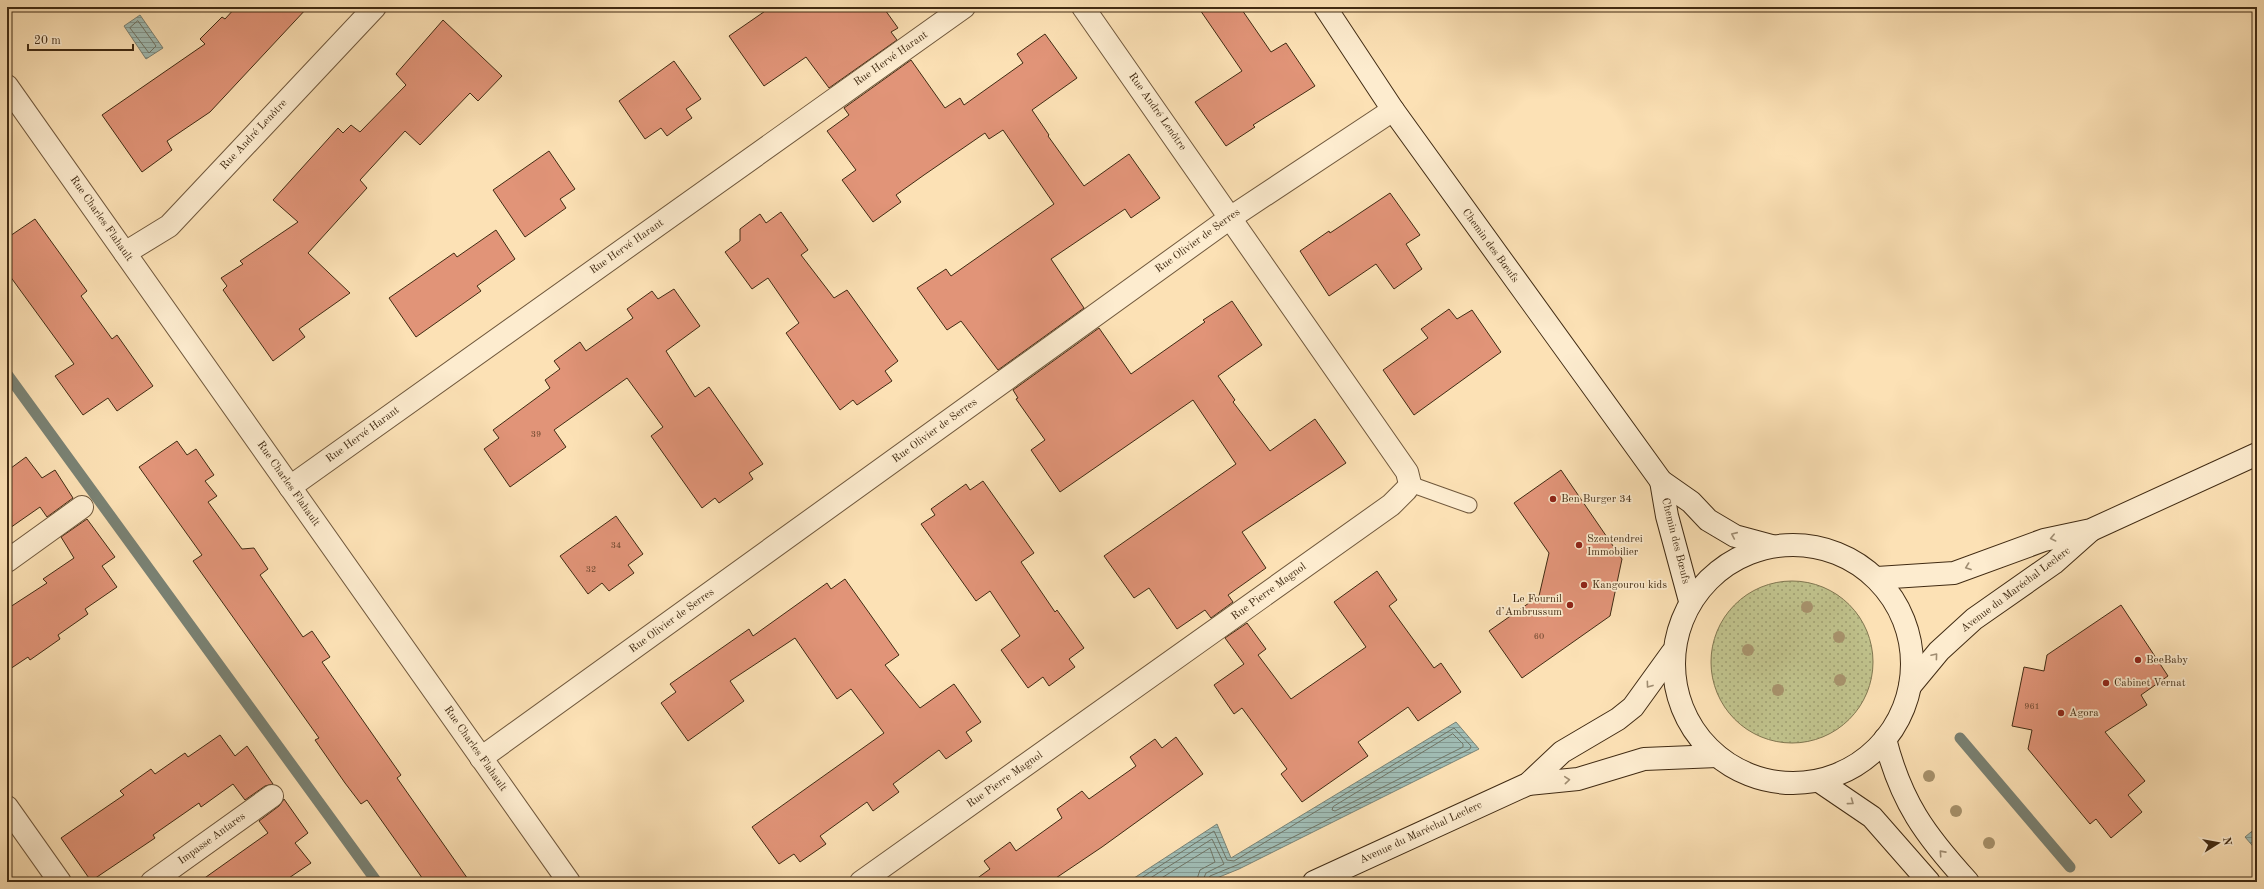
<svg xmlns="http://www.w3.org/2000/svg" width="2264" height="889" viewBox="0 0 2264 889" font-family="'Old Standard TT',serif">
<defs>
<pattern id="grass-dots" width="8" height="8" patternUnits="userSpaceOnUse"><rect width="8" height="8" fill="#c0c28c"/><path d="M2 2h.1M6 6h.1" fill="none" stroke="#9e9e71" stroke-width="1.8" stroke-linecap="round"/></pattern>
<pattern id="water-rules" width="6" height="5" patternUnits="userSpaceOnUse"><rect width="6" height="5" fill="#a0bcb4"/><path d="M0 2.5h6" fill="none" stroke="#849991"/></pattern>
</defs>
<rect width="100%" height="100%" fill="#fce1b5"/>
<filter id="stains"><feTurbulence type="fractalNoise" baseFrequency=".005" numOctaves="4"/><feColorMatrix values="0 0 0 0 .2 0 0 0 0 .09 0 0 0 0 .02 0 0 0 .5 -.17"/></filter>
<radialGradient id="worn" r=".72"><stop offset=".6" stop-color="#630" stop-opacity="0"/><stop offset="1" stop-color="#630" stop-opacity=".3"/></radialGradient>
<!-- grass -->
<circle fill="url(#grass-dots)" stroke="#807650" cx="1792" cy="662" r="81"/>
<!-- water -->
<g fill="url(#water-rules)" stroke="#7a8274">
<path d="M 140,15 L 163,48 L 146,59 L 124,26 Z"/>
<path d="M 1456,722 L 1479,749 L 1239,869 L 1207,882 L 1128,882 L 1217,824 L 1231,858 Z"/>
<path d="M 2257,827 L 2257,851 L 2245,837 Z"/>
</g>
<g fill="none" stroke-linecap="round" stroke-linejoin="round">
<!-- shore -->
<g stroke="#707464" stroke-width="1">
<path d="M 138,21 L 156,46 L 149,53 L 130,28 Z"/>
<path d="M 1453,734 L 1463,744 L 1463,747 L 1335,811 L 1332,810 L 1333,807 Z"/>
<path d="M 1135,882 L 1214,831 L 1227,860 L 1234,861 L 1454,728 L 1471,746 L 1470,749 L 1237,865 L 1210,876 L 1207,882"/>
<path d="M 1144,882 L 1212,839 L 1224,864 L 1206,873 L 1202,882"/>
<path d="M 1155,882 L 1210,848 L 1215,862 L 1200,870 L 1196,882"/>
</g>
<!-- stream -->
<g stroke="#7a8274" stroke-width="11">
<path d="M 7,374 L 377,882"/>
<path d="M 1960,738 L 2070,867"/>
</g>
</g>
<!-- building -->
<g fill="#e19478" stroke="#412b13">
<path d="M 236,7 L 308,7 L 210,112 L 167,141 L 172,150 L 142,172 L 102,115 L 205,44 L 200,39 L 222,17 L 225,19 Z"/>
<path d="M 771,7 L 883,7 L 898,28 L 891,32 L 897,40 L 829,88 L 806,57 L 764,86 L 729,36 Z"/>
<path d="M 1198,7 L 1240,7 L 1271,52 L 1286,43 L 1315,86 L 1253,125 L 1255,127 L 1226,146 L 1195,102 L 1242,71 Z"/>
<path d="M 443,20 L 502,76 L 478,101 L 470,93 L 420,145 L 405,131 L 360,180 L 367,188 L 308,253 L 350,293 L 299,329 L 305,337 L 273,361 L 223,290 L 227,286 L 221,278 L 243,264 L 240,261 L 298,222 L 273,200 L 338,128 L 343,133 L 351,125 L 360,132 L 406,85 L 396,74 Z"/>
<path d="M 1045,34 L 1077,78 L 1032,110 L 1049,135 L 1048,136 L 1084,186 L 1129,154 L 1160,198 L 1131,218 L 1125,209 L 1051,259 L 1084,308 L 998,370 L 961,321 L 947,330 L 917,288 L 946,269 L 951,276 L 1054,204 L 1003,130 L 989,139 L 985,133 L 924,175 L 896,195 L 901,202 L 873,222 L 842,180 L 856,170 L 827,131 L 849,115 L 844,108 L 911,60 L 945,108 L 960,98 L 964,105 L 1023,63 L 1017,54 Z"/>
<path d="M 674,61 L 701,99 L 686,109 L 692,118 L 679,127 L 667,136 L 661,128 L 645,139 L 619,101 Z"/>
<path d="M 549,151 L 575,189 L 560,199 L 566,208 L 525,237 L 493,190 Z"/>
<path d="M 1390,193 L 1420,235 L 1406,244 L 1422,269 L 1394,289 L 1376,264 L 1329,296 L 1300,251 L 1329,231 L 1330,233 Z"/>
<path d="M 781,212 L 808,250 L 801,255 L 834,298 L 847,290 L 898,361 L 885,371 L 892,381 L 857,405 L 853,400 L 840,410 L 786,333 L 799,323 L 768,278 L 752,289 L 725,252 L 740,241 L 740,229 L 760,214 L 766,223 Z"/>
<path d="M 35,219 L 87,291 L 81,296 L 112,339 L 117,335 L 153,386 L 117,411 L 108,398 L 83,415 L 55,376 L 74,364 L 7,272 L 7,238 Z"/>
<path d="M 496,230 L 515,259 L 477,286 L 481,291 L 416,337 L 389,298 L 454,253 L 457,257 Z"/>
<path d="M 674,289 L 700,326 L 666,351 L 695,397 L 709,387 L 763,464 L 749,473 L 753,479 L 719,503 L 715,498 L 702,508 L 651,436 L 663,427 L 627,378 L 554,430 L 566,447 L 510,487 L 484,449 L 499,438 L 493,430 L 550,388 L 545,380 L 560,369 L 554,361 L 580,342 L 586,351 L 633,318 L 627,309 L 652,291 L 658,299 Z"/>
<path d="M 1232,301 L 1262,345 L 1218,376 L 1235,400 L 1233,402 L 1270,451 L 1315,419 L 1346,463 L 1242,532 L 1266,568 L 1228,595 L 1233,602 L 1211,618 L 1205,610 L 1177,629 L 1149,588 L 1134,598 L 1104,556 L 1236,464 L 1193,400 L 1060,492 L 1031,450 L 1045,440 L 1016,399 L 1018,398 L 1013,390 L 1099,328 L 1131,374 L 1205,322 L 1203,320 Z"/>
<path d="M 1449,309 L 1457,319 L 1472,310 L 1501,352 L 1414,415 L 1383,370 L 1428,338 L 1421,329 Z"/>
<path d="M 177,441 L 187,455 L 196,449 L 214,475 L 205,481 L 217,496 L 208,502 L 242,549 L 254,548 L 268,569 L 260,575 L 303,637 L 312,631 L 330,657 L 322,662 L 401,775 L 397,778 L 470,882 L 425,882 L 367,800 L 361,804 L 345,783 L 315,740 L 319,738 L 193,561 L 202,555 L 139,467 Z"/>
<path d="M 26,457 L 42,478 L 55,470 L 73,498 L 47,517 L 40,507 L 7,530 L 7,471 Z"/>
<path d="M 1561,470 L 1622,559 L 1610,616 L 1522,678 L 1489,631 L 1539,596 L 1549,553 L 1514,503 Z"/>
<path d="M 983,481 L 1034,553 L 1021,562 L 1055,612 L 1057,610 L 1084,648 L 1069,659 L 1075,667 L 1049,686 L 1043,677 L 1028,688 L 1001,650 L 1020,636 L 990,591 L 976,601 L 921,524 L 935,515 L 931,509 L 966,484 L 970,490 Z"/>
<path d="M 616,516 L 643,554 L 628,565 L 634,573 L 609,591 L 602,583 L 588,594 L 560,556 Z"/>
<path d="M 87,519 L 115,557 L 102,566 L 117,587 L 85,609 L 88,614 L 58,635 L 60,639 L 30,660 L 28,657 L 7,671 L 7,609 L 47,583 L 43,579 L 74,558 L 61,537 Z"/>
<path d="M 1377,571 L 1397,600 L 1389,606 L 1434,668 L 1441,663 L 1461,692 L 1418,721 L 1408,707 L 1358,742 L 1368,756 L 1302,802 L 1281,774 L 1287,769 L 1242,708 L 1234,714 L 1214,685 L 1244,664 L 1225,638 L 1247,623 L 1266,649 L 1258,655 L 1291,699 L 1366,647 L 1334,602 Z"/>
<path d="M 845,579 L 899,655 L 885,665 L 920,708 L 954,684 L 981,722 L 966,732 L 972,741 L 946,759 L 939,750 L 893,784 L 899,792 L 873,811 L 867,802 L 820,836 L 826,844 L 800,862 L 794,854 L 779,864 L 752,827 L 884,733 L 851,689 L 837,699 L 795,638 L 730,681 L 744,701 L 688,741 L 661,703 L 676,692 L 670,684 L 749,629 L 753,636 L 827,583 L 831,589 Z"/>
<path d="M 2121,605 L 2168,676 L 2141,695 L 2147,705 L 2105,732 L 2145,781 L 2128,795 L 2142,812 L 2111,838 L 2096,819 L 2090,824 L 2028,749 L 2032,730 L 2012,726 L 2024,667 L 2044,671 L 2047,655 Z"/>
<path d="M 220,735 L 235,756 L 247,746 L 273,784 L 265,786 L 245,800 L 233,784 L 201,807 L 199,803 L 153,835 L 155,838 L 91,881 L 61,838 L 124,795 L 120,791 L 151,769 L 155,774 L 185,753 L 188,757 Z"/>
<path d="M 1176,737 L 1203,774 L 1102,847 L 1050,882 L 972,882 L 990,869 L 984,861 L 1010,842 L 1016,851 L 1062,818 L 1057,809 L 1082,791 L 1089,799 L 1136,766 L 1130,757 L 1155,739 L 1162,748 Z"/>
<path d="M 284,799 L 308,833 L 295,843 L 311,863 L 283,882 L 199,882 L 268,833 L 259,821 L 279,806 Z"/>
</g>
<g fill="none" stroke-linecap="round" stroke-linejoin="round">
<!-- lane casing -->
<g stroke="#70583c" stroke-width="17">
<path id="lane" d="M 1410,484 L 1469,505"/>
</g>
<!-- street casing -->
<g stroke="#70583c" stroke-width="24">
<g id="street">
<path d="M 7,86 L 569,882"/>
<path d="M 125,253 L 169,226 L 375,7"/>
<path d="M 290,487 L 964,7"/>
<path d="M 7,561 L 82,507"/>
<path d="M 481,758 L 1230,218 L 1393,110"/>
<path d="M 7,807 L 60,882"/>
<path d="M 152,882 L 272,796"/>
<path d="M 861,882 L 1391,505 L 1406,490 L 1410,484 L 1407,472 L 1083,7"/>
</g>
</g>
<!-- secondary casing -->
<g stroke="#412b13" stroke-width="24">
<g id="secondary">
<path d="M 1325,7 L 1393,110 L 1661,481 L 1691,502 L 1708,520 L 1735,536 L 1772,546"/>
<path d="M 1661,481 L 1667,516 L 1690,601"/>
<circle cx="1793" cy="664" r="119"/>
<path d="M 1877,578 L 1954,573 L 2044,540 L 2091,530 L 2257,454"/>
<path d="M 1910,686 L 1939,651 L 1974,619 L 2054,563 L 2090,531"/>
<path d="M 1885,739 C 1901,802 1925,835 1968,882"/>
<path d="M 1819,781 L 1872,817 L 1929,882"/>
<path d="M 1528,784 L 1578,779 L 1644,759 L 1717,756"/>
<path d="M 1314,882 L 1528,784 L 1562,752 L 1618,719 L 1633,707 L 1672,653"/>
</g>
</g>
<!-- lane -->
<use href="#lane" stroke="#fdeccf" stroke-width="15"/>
<!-- street -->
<use href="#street" stroke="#fdeccf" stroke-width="22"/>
<!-- secondary -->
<use href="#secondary" stroke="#fdeccf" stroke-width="22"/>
</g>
<!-- trees -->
<g fill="#a7926c">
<circle cx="1807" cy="607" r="6"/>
<circle cx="1839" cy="637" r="6"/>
<circle cx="1748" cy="650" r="6"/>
<circle cx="1840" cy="680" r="6"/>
<circle cx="1778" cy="690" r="6"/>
<circle cx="1929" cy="776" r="6"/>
<circle cx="1956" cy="811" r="6"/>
<circle cx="1989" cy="843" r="6"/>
</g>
<!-- one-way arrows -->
<defs><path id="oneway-chevron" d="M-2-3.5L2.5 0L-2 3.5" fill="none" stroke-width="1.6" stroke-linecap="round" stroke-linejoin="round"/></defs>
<g stroke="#9f8c71">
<use href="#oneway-chevron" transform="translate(1734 535) rotate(-156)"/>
<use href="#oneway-chevron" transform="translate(2053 538) rotate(167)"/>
<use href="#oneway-chevron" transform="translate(1968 567) rotate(160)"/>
<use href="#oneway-chevron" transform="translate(1935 656) rotate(-50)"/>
<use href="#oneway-chevron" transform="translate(1649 685) rotate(126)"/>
<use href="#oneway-chevron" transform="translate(1567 780) rotate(-5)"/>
<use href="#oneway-chevron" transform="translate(1851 802) rotate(36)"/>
<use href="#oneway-chevron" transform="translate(1942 853) rotate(-132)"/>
</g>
<!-- markers -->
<g fill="#8f2418" stroke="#fdeccf" stroke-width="1.5">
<circle cx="1553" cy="499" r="4"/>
<circle cx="1579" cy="545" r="4"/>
<circle cx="1584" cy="585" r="4"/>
<circle cx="1570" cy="605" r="4"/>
<circle cx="2138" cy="660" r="4"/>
<circle cx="2106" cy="683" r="4"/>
<circle cx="2061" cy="713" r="4"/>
</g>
<g text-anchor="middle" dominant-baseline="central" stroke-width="3.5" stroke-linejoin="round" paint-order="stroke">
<!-- number labels -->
<g font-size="9" fill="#69452c">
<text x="536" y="434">39</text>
<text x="616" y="545">34</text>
<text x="591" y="569">32</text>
<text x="1539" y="636">60</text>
<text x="2032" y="706">961</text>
</g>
<!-- street labels -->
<g font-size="11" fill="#412b13" stroke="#fdeccf">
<text transform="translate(891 59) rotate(-35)">Rue Hervé Harant</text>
<text transform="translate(1157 112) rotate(55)">Rue André Lenôtre</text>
<text transform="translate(254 135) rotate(-47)">Rue André Lenôtre</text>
<text transform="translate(101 219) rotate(55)">Rue Charles Flahault</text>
<text transform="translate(1198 241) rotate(-36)">Rue Olivier de Serres</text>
<text transform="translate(1490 246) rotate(54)">Chemin des Bœufs</text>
<text transform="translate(627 247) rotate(-35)">Rue Hervé Harant</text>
<text transform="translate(935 431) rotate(-36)">Rue Olivier de Serres</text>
<text transform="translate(363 435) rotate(-36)">Rue Hervé Harant</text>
<text transform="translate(288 484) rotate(55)">Rue Charles Flahault</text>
<text transform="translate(1675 541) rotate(76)">Chemin des Bœufs</text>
<text transform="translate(2016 590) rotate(-37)">Avenue du Maréchal Leclerc</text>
<text transform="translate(1269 592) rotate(-36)">Rue Pierre Magnol</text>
<text transform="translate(672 621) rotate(-36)">Rue Olivier de Serres</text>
<text transform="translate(475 749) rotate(55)">Rue Charles Flahault</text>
<text transform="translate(1005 780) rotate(-35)">Rue Pierre Magnol</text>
<text transform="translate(1421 833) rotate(-25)">Avenue du Maréchal Leclerc</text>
<text transform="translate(212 839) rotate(-36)">Impasse Antares</text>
</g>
<!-- poi labels -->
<g font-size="11" fill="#412b13" stroke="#fdeccf" text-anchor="start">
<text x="1561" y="499">Ben Burger 34</text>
<text x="1587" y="539">Szentendrei<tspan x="1587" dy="13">Immobilier</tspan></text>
<text x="1592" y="585">Kangourou kids</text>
<text x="1562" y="599" text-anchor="end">Le Fournil<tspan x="1562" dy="13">d’Ambrussum</tspan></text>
<text x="2146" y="660">BeeBaby</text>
<text x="2114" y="683">Cabinet Vernat</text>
<text x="2069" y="713">Agora</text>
</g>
</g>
<!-- margin -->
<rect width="2264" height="889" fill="none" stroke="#fce1b5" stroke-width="24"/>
<rect x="8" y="8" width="2248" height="873" fill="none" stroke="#412b13" stroke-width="2"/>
<rect x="12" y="12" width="2240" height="865" fill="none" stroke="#412b13"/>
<!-- north arrow -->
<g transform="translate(2218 843) rotate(79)" stroke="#fdeccf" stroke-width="3" paint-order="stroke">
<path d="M0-3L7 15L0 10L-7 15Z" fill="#412b13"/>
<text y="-6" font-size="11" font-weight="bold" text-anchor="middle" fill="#412b13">N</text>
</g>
<!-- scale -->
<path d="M28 44v6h105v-6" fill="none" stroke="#412b13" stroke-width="2"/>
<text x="34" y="44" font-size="12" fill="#412b13" stroke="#fdeccf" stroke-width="3" paint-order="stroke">20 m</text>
<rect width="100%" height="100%" filter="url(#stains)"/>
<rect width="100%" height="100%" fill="url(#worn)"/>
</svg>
